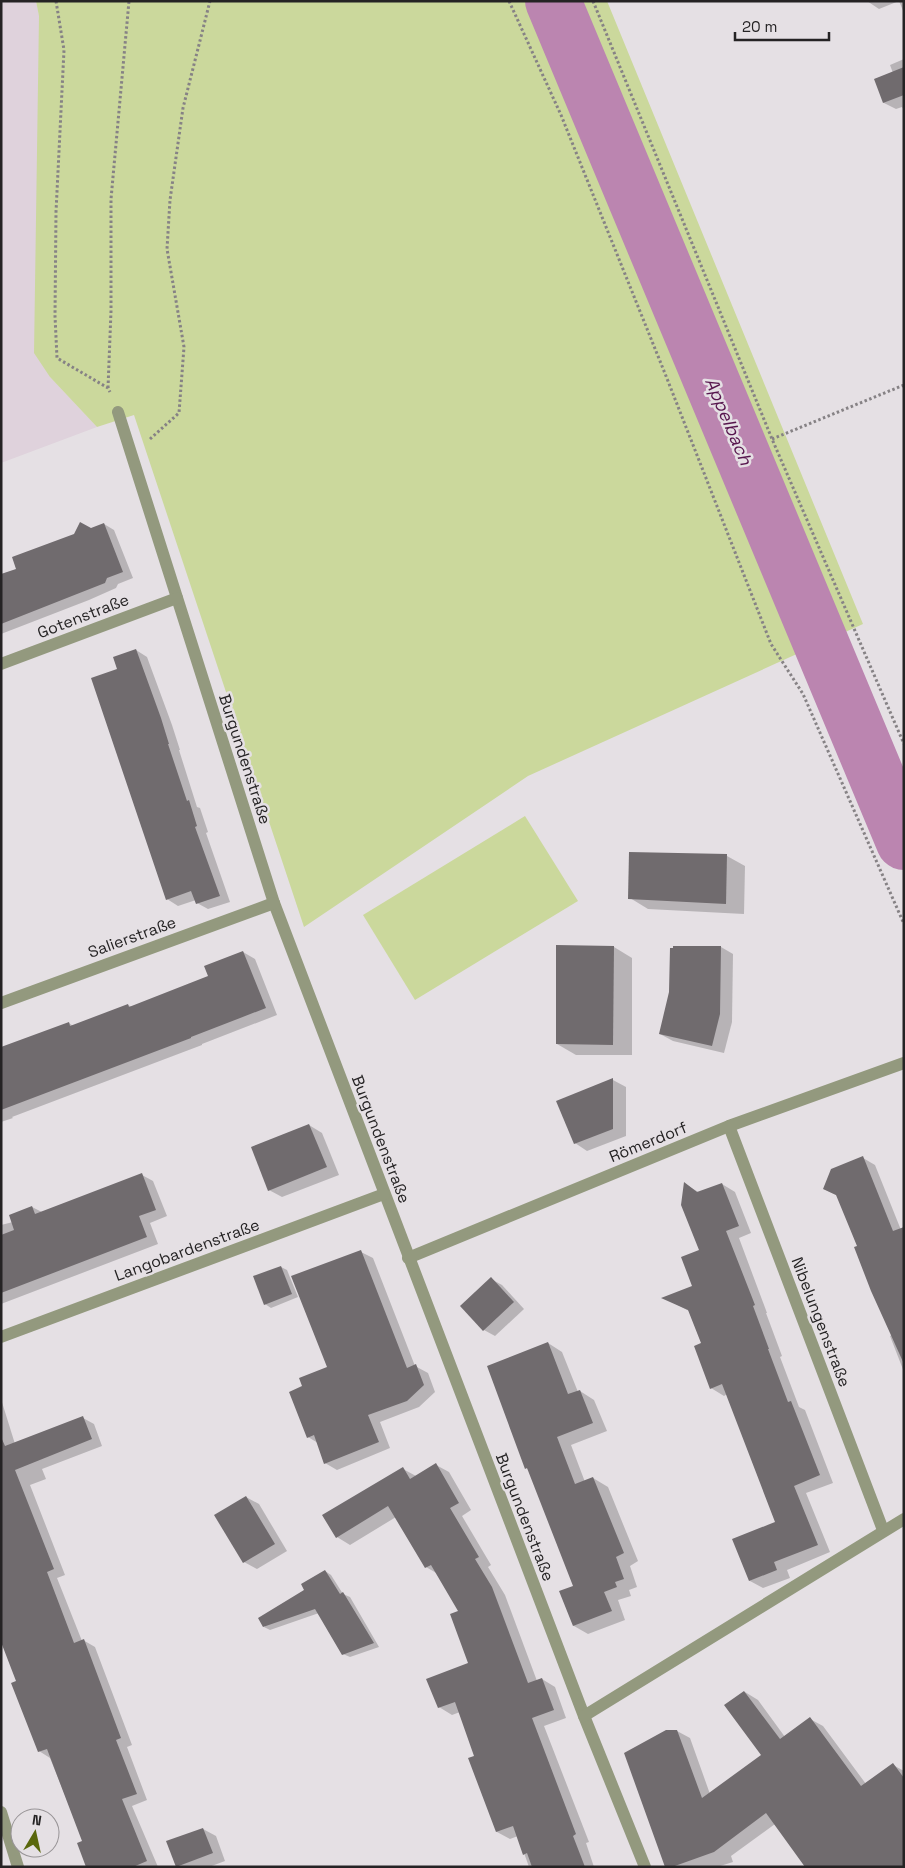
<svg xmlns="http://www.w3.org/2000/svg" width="905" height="1868" viewBox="0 0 905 1868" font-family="'Space Grotesk',sans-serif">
<rect width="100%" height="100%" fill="#e5e0e4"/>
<!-- built -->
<path fill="#dfd2dc" d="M 1,1 L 36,1 L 39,15 L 50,377 L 97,427 L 1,463 Z"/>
<!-- green -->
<g fill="#cbd89c">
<path d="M 36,1 L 607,1 L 863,624 L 528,776 L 304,927 L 134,415 L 97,427 L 50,377 L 34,353 L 39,16 Z"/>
<path d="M 525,816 L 578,901 L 415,1000 L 363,915 Z"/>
</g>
<!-- shadow -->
<g fill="#0003">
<path d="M 867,1 L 904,1 L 904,13 L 899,1 L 879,9 Z"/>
<path d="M 904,59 L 904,110 L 902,107 L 896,109 L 884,103 L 875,79 L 893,73 L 890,65 Z"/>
<path d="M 104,524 L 114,530 L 133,578 L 118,584 L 116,588 L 89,600 L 1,634 L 1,576 L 18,569 L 91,529 Z"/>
<path d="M 136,650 L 147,657 L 172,725 L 180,750 L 179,750 L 197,807 L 200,808 L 208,832 L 206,833 L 230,902 L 208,909 L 197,903 L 196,900 L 178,906 L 167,899 L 118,670 Z"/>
<path d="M 727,856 L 745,866 L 744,914 L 648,909 L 630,898 Z"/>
<path d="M 614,947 L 632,958 L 632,1055 L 576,1055 L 557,1044 Z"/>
<path d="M 721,947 L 733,954 L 732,1022 L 724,1053 L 673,1041 L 660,1034 Z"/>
<path d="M 243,952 L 255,959 L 277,1015 L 202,1044 L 202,1045 L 12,1117 L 13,1118 L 1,1122 L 1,1049 L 69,1023 L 73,1026 L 128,1005 L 132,1007 L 210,977 Z"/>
<path d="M 613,1080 L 626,1087 L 626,1136 L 587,1151 L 575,1143 L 558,1102 Z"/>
<path d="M 309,1125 L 322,1133 L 339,1175 L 282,1197 L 269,1190 Z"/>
<path d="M 863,1158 L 875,1165 L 901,1230 L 904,1229 L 904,1372 L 890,1336 L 892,1335 L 838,1196 L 824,1189 Z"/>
<path d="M 142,1175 L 153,1181 L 167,1216 L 150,1223 L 158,1244 L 1,1304 L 1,1225 L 13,1222 L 32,1207 L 42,1212 Z"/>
<path d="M 685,1184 L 700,1193 L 722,1184 L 735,1192 L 751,1233 L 739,1238 L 767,1313 L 766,1313 L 782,1356 L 780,1357 L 799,1407 L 805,1410 L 833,1483 L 806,1493 L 830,1552 L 787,1570 L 790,1578 L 763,1588 L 750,1581 L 776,1523 L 727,1394 L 724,1396 L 711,1388 L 702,1344 L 689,1311 L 664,1298 L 694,1286 L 700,1251 Z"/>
<path d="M 361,1252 L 373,1258 L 415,1366 L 428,1373 L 435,1392 L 419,1407 L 380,1422 L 390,1448 L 337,1470 L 325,1463 L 318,1443 L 308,1437 L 304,1387 L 328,1368 Z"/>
<path d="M 281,1267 L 287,1270 L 298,1297 L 271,1308 L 265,1304 Z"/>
<path d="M 491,1279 L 502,1285 L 524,1309 L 495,1336 L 484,1330 Z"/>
<path d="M 548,1343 L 562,1352 L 578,1392 L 580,1391 L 594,1400 L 607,1431 L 571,1445 L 585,1482 L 593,1478 L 608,1487 L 638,1561 L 630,1566 L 637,1587 L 629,1590 L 631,1596 L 618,1600 L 625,1620 L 588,1634 L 574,1626 L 575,1586 L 529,1469 L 526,1468 Z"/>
<path d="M 1,1399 L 15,1444 L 83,1418 L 94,1424 L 102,1446 L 42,1469 L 46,1479 L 30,1485 L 65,1575 L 57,1578 L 82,1641 L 83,1640 L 95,1647 L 132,1745 L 127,1747 L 147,1800 L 132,1806 L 158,1867 L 88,1867 L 84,1842 L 50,1758 L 39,1751 L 18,1682 L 1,1586 Z"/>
<path d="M 436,1465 L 449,1472 L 471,1510 L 462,1516 L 491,1565 L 488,1567 L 505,1595 L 537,1681 L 542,1679 L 555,1687 L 566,1718 L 544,1726 L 589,1842 L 586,1843 L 594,1867 L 529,1867 L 518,1836 L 510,1839 L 497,1832 L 476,1757 L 460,1712 L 452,1715 L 439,1707 L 470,1664 L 460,1612 L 438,1574 L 426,1567 L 396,1517 L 350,1545 L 337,1537 L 403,1469 L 416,1476 Z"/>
<path d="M 246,1497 L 259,1504 L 287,1551 L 257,1569 L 244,1562 Z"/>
<path d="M 325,1571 L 331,1575 L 343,1594 L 350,1597 L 379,1647 L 350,1657 L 343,1654 L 319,1613 L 270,1630 L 264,1627 Z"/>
<path d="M 745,1692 L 758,1700 L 785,1737 L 810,1719 L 823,1726 L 866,1784 L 893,1765 L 904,1771 L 904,1867 L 775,1824 L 731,1856 L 733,1862 L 717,1867 L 666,1867 L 677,1731 L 690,1738 L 710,1794 L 763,1756 Z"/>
<path d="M 203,1829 L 216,1836 L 225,1861 L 209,1867 L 177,1867 L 168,1842 Z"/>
</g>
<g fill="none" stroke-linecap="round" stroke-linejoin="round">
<!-- river -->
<path stroke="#bb85b0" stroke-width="56" d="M 553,1 L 904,842"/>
</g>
<!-- building -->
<g fill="#706b6e">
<path d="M 904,67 L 904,95 L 883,103 L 874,79 Z"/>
<path d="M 80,522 L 91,528 L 104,523 L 123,572 L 107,578 L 105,583 L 77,594 L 1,624 L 1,574 L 16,569 L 12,557 L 74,534 Z"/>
<path d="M 136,649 L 161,718 L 169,744 L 168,744 L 187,801 L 189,800 L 197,826 L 195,827 L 220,896 L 196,904 L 191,891 L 166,900 L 91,678 L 117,669 L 113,657 Z"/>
<path d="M 629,852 L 727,854 L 726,904 L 628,899 Z"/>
<path d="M 556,945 L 614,946 L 613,1045 L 556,1044 Z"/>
<path d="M 673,946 L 721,946 L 720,1014 L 712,1046 L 659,1034 L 669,992 L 670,948 L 673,948 Z"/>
<path d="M 243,951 L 266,1008 L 191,1037 L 191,1038 L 1,1110 L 1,1047 L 69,1022 L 70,1026 L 128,1004 L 129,1007 L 208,976 L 204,966 Z"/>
<path d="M 613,1078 L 613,1129 L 574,1144 L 556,1101 Z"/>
<path d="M 309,1124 L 327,1167 L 268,1191 L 251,1147 Z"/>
<path d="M 863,1156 L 893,1231 L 904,1227 L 904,1364 L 871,1291 L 854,1247 L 857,1246 L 836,1195 L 823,1189 L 831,1169 Z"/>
<path d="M 142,1173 L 156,1210 L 139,1216 L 147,1237 L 1,1293 L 1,1235 L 14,1230 L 9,1215 L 32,1206 L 35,1214 Z"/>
<path d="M 684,1182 L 697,1192 L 722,1183 L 739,1226 L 726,1231 L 755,1305 L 753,1306 L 769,1349 L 768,1349 L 788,1402 L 791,1401 L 820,1475 L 794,1486 L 818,1545 L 774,1562 L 777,1570 L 749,1581 L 732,1539 L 775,1522 L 722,1384 L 710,1389 L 694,1346 L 701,1343 L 688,1310 L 661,1298 L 692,1286 L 681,1257 L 699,1250 L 681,1205 Z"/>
<path d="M 361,1250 L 407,1368 L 416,1364 L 424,1385 L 407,1401 L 368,1415 L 379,1442 L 324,1464 L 314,1435 L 307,1438 L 289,1392 L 302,1386 L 299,1378 L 327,1367 L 291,1276 Z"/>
<path d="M 281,1266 L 292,1294 L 264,1305 L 253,1276 Z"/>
<path d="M 491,1277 L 514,1302 L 483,1331 L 460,1306 Z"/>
<path d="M 548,1342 L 568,1394 L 580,1390 L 593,1423 L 557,1437 L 575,1484 L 593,1477 L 624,1553 L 616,1557 L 624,1579 L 615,1582 L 617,1587 L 604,1592 L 612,1611 L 573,1626 L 559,1591 L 573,1586 L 527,1468 L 525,1469 L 487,1366 Z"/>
<path d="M 83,1416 L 92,1439 L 15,1470 L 54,1569 L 47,1572 L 74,1643 L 84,1639 L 121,1738 L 116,1740 L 137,1794 L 122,1799 L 147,1861 L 133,1867 L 86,1867 L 77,1843 L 82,1841 L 47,1749 L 38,1752 L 11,1683 L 16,1681 L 1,1642 L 1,1437 L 5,1446 Z"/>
<path d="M 436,1463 L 459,1503 L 450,1508 L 479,1557 L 475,1559 L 492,1587 L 528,1683 L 542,1678 L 554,1710 L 532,1718 L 576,1834 L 573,1836 L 585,1867 L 532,1867 L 527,1853 L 523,1855 L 513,1826 L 496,1832 L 468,1758 L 474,1756 L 455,1702 L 438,1708 L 426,1679 L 468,1663 L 450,1614 L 458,1611 L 431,1565 L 425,1568 L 388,1506 L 336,1538 L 322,1515 L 403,1467 L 410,1479 Z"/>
<path d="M 246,1496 L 275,1544 L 243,1563 L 214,1515 Z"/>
<path d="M 325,1570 L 340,1594 L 343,1592 L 374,1643 L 342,1655 L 315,1609 L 263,1627 L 258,1618 L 304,1590 L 301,1584 Z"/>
<path d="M 744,1691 L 780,1739 L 810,1717 L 861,1786 L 893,1763 L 904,1778 L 904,1867 L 805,1867 L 766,1813 L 714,1852 L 672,1867 L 665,1867 L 624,1753 L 666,1730 L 677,1730 L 702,1798 L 761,1755 L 724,1705 Z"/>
<path d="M 203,1828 L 213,1853 L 176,1867 L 166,1841 Z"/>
</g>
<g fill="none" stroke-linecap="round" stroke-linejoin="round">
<!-- path -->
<g stroke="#868285" stroke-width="3" stroke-dasharray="2.5 2.5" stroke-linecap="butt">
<path d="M 56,1 L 64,50 L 56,212 L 55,316 L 57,358 L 108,388 L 110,392"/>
<path d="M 509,1 L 561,115 L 666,376 L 771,644 L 803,694 L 904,924"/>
<path d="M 593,1 L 772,439 L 904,744"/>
<path d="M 108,388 L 111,311 L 111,199 L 129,1"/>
<path d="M 150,439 L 179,413 L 184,347 L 167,249 L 170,200 L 183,108 L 210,1"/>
<path d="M 772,439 L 904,385"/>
</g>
<!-- minor -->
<g stroke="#93997e" stroke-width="12">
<path d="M 118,412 L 274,903 L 584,1716 L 645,1867"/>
<path d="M 1,664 L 177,598"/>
<path d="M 1,1003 L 274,903"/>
<path d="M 729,1126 L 883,1530"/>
<path d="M 408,1258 L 729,1126 L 904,1063"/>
<path d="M 1,1337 L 384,1194"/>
<path d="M 584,1716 L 904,1519"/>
<path d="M 1,1812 L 18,1867"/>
</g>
</g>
<g text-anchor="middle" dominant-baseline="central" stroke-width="5" stroke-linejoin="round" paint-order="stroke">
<!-- street labels -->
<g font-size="16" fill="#252324" stroke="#e5e0e4">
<text transform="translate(83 616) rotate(-21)">Gotenstraße</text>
<text transform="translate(245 759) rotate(72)">Burgundenstraße</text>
<text transform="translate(132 937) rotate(-20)">Salierstraße</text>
<text transform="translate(381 1139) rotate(69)">Burgundenstraße</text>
<text transform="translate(648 1142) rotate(-22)">Römerdorf</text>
<text transform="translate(187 1250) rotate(-20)">Langobardenstraße</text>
<text transform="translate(821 1322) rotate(69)">Nibelungenstraße</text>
<text transform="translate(525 1517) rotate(69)">Burgundenstraße</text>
</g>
<!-- water labels -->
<g font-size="18" font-style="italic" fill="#57164e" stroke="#e5e0e4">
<text transform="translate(729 421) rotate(67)">Appelbach</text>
</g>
</g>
<!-- border -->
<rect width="905" height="1868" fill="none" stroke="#252324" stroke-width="5"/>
<!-- north arrow -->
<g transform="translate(35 1833) rotate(9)"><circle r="24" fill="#e5e0e4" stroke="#989497"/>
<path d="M0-4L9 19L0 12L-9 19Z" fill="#5a670c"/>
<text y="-8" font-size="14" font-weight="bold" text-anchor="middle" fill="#252324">N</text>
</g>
<!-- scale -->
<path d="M735 32v8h94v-8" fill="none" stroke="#252324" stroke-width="2.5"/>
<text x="742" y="32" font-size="15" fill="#252324" stroke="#e5e0e4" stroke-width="4" paint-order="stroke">20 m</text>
</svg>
